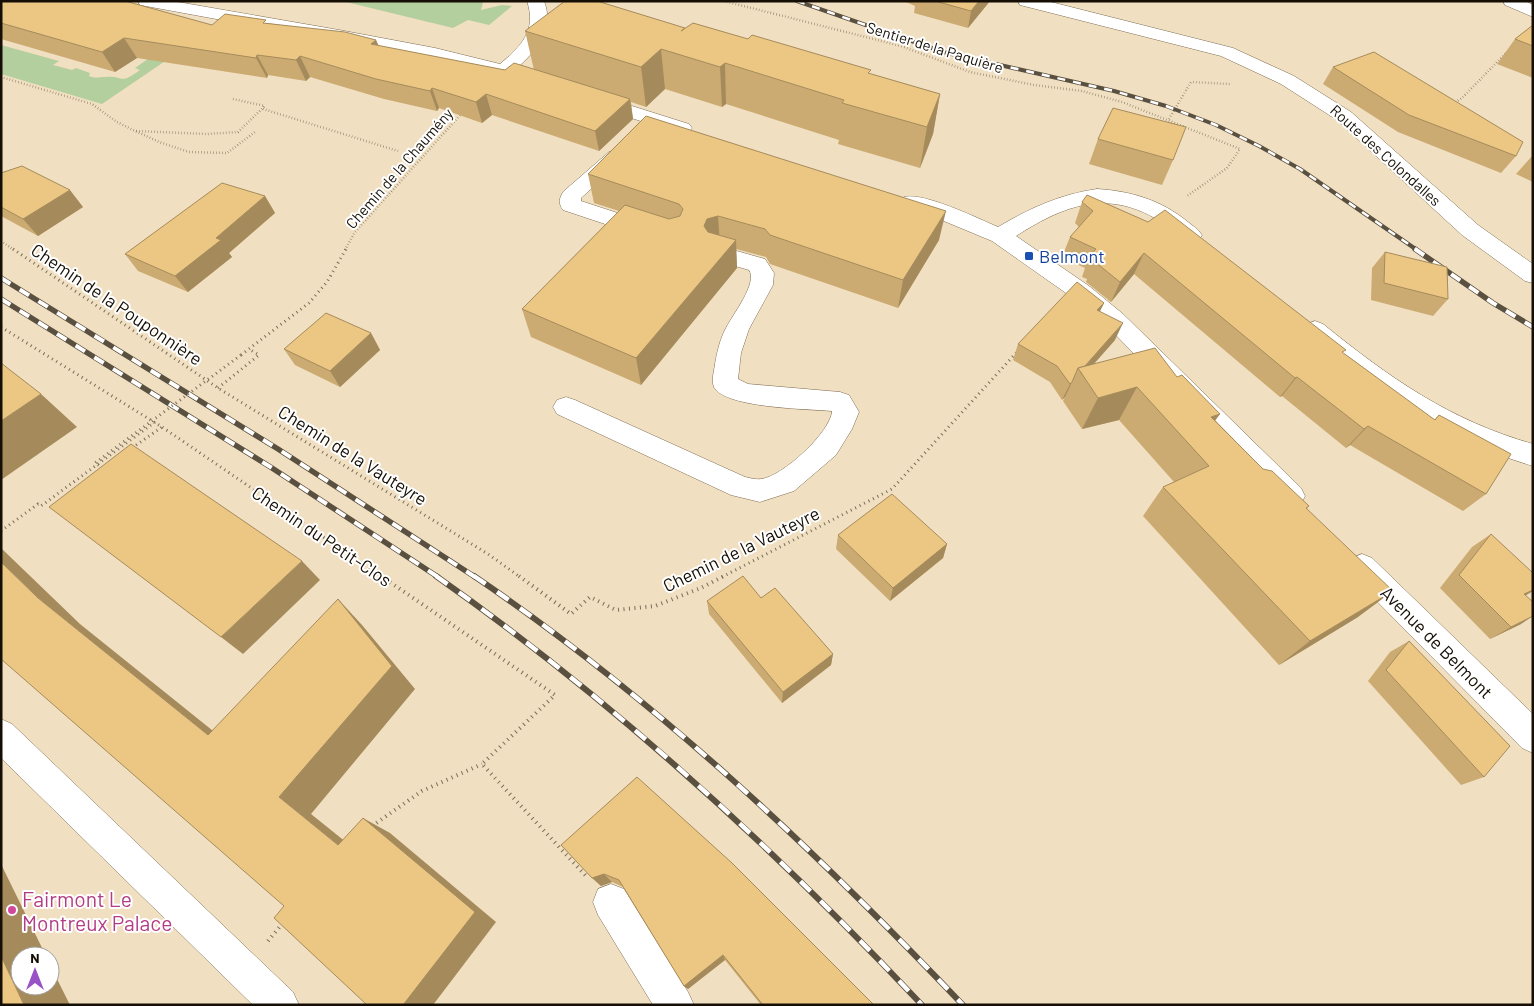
<svg xmlns="http://www.w3.org/2000/svg" width="1534" height="1006" viewBox="0 0 1534 1006" font-family="Barlow,sans-serif">
<rect width="100%" height="100%" fill="#f1dfc1"/>
<!-- green -->
<g fill="#b4cf9e">
<path d="M 342,1 L 478,1 L 483,2 L 481,10 L 502,5 L 512,6 L 489,25 L 468,20 L 453,28 Z"/>
<path d="M 1,45 L 59,61 L 53,65 L 72,70 L 76,68 L 90,73 L 89,76 C 96,79 98,77 105,77 C 125,75 118,86 140,70 L 135,68 L 158,52 L 180,51 L 102,104 L 1,74 Z"/>
</g>
<g fill="none" stroke-linecap="round" stroke-linejoin="round">
<!-- minor casing -->
<g stroke="#7e6e53" stroke-width="1">
<g id="minor">
<path d="M 138,1 L 172,1 L 339,30 L 435,48 L 500,64 C 521,46 537,31 527,1 L 544,1 C 555,30 537,50 516,69 L 537,75 L 539,79 L 537,83 L 530,85 L 435,59 L 140,5 Z"/>
<path d="M 1018,1 L 1047,1 L 1233,48 L 1294,76 L 1351,112 L 1478,225 L 1533,264 L 1533,283 L 1525,281 L 1462,235 L 1337,120 L 1281,84 L 1221,56 L 1020,5 Z"/>
<path d="M 1503,1 L 1525,1 L 1533,5 L 1533,17 L 1505,5 Z"/>
<path d="M 597,95 L 689,124 L 692,128 L 689,132 L 682,134 L 590,105 L 587,101 L 590,97 Z"/>
<path d="M 616,150 L 623,152 L 626,156 L 623,160 L 581,198 L 581,201 L 654,225 L 657,230 L 654,235 L 646,237 L 638,235 L 563,210 C 558,203 559,198 564,191 L 609,152 Z"/>
<path d="M 1097,189 C 1131,191 1161,200 1188,222 C 1193,226 1198,229 1202,235 L 1199,240 C 1179,246 1169,225 1153,217 C 1102,189 1060,208 1016,236 L 1089,286 L 1123,314 L 1301,488 L 1305,496 L 1301,504 L 1291,507 L 1281,504 L 1107,326 L 1073,298 L 992,241 L 927,214 L 904,207 L 900,202 L 904,197 C 924,192 977,218 998,227 C 1030,208 1061,194 1097,189 Z"/>
<path d="M 719,246 L 765,259 L 774,273 L 773,285 L 749,329 L 741,353 L 738,379 L 748,384 L 840,392 L 849,395 L 859,412 L 852,429 L 836,455 L 794,491 L 760,502 L 731,495 L 557,414 L 553,407 L 557,400 L 566,397 L 575,400 L 745,477 C 750,478 756,480 761,479 C 782,477 831,432 832,411 C 807,409 733,408 716,390 C 710,384 714,372 715,364 C 717,352 720,339 726,328 C 733,314 758,283 749,270 L 711,259 L 708,254 L 711,249 Z"/>
<path d="M 1315,321 L 1323,324 C 1390,378 1449,420 1533,444 L 1533,466 C 1477,449 1423,425 1375,391 C 1351,375 1329,355 1307,336 L 1303,330 L 1307,324 Z"/>
<path d="M 1362,554 L 1372,558 L 1533,714 L 1533,753 L 1522,748 L 1352,576 L 1348,567 L 1352,558 Z"/>
<path d="M 1,719 L 12,724 L 293,992 L 299,1005 L 253,1005 L 1,758 Z"/>
<path d="M 611,884 L 624,889 L 688,992 L 694,1005 L 653,1005 L 598,915 L 593,902 L 598,889 Z"/>
</g>
</g>
<!-- path-far2 -->
<g stroke="#796e5a" stroke-width="2.5" stroke-dasharray="0.5 2.5" stroke-linecap="butt">
<path d="M 724,1 L 901,46 L 970,72 L 1034,85 L 1082,91 L 1122,102 L 1240,149 L 1227,168 L 1187,196"/>
<path d="M 1,77 L 92,104 L 117,122 L 133,130 L 159,142 L 189,152 L 227,153 L 255,132"/>
<path d="M 233,99 L 265,106"/>
<path d="M 1453,104 L 1462,98 L 1508,51"/>
<path d="M 263,109 L 398,151"/>
<path d="M 1169,119 L 1191,82 L 1230,84"/>
<path d="M 136,131 L 207,134 L 238,132 L 265,106"/>
<path d="M 1,241 L 14,250"/>
<path d="M 345,250 L 355,232 L 462,113"/>
</g>
<!-- path-far1 -->
<g stroke="#796e5a" stroke-width="3" stroke-dasharray="1 4" stroke-linecap="butt">
<path d="M 13,249 L 218,388 L 488,554 L 520,577"/>
<path d="M 1,327 L 162,427 L 382,577"/>
<path d="M 241,355 L 309,303 L 327,282 L 346,249"/>
<path d="M 218,388 L 259,355 L 249,349"/>
<path d="M 132,448 L 162,427"/>
<path d="M 1,531 L 38,504 L 41,506 L 155,422"/>
<path d="M 722,577 L 892,489 L 1017,352"/>
</g>
<!-- path -->
<g stroke="#796e5a" stroke-width="4" stroke-dasharray="1 4.5" stroke-linecap="butt">
<path d="M 381,576 L 555,695 L 482,764 L 586,876"/>
<path d="M 519,576 L 571,614 L 590,597 L 616,610 L 655,606 L 701,588 L 724,576"/>
<path d="M 372,826 L 422,791 L 482,764"/>
<path d="M 268,941 L 283,923"/>
</g>
<!-- minor -->
<use href="#minor" fill="#fff" fill-rule="evenodd"/>
<!-- rail-far2 casing -->
<g stroke="#5a5040" stroke-width="4">
<path id="rail-far2" d="M 797,1 L 943,52 L 1114,91 L 1166,106 L 1216,125 L 1259,146 L 1300,169 L 1417,250"/>
</g>
<!-- rail-far1 casing -->
<g stroke="#5a5040" stroke-width="5.5">
<g id="rail-far1">
<path d="M 1415,249 L 1493,303 L 1533,327"/>
<path d="M 1,278 L 278,449 L 475,577"/>
<path d="M 1,299 L 272,468 L 438,577"/>
</g>
</g>
<!-- rail casing -->
<g stroke="#5a5040" stroke-width="6">
<g id="rail">
<path d="M 436,576 C 614,701 773,847 922,1005"/>
<path d="M 474,576 C 654,698 813,848 963,1005"/>
</g>
</g>
<!-- rail-far2 -->
<use href="#rail-far2" stroke="#fff" stroke-width="2.5" stroke-dasharray="8" stroke-linecap="butt"/>
<!-- rail-far1 -->
<use href="#rail-far1" stroke="#fff" stroke-width="4" stroke-dasharray="11" stroke-linecap="butt"/>
<!-- rail -->
<use href="#rail" stroke="#fff" stroke-width="4.5" stroke-dasharray="14" stroke-linecap="butt"/>
<!-- path-bridge -->
<path stroke="#796e5a" stroke-width="3" stroke-dasharray="1 4" stroke-linecap="butt" d="M 103,468 L 95,463 L 241,355"/>
</g>
<!-- wall -->
<g fill="#cbab71">
<path d="M 1,1 L 212,25 L 268,23 L 376,40 L 379,46 L 505,70 L 534,70 L 525,31 L 685,28 L 748,39 L 940,94 L 933,134 L 920,168 L 838,144 L 839,140 L 726,104 L 722,107 L 665,89 L 646,107 L 631,102 L 633,119 L 599,151 L 492,115 L 482,123 L 439,108 L 437,111 L 384,99 L 310,77 L 306,81 L 268,75 L 267,78 L 137,58 L 115,72 L 1,39 Z"/>
<path d="M 904,1 L 990,1 L 968,28 L 914,13 L 915,6 Z"/>
<path d="M 1533,25 L 1533,78 L 1497,64 L 1515,39 Z"/>
<path d="M 1333,67 L 1516,156 L 1501,173 L 1398,132 L 1323,84 Z"/>
<path d="M 1098,139 L 1173,160 L 1162,185 L 1089,164 Z"/>
<path d="M 1533,155 L 1533,182 L 1516,174 Z"/>
<path d="M 1,173 L 83,207 L 38,236 L 1,216 Z"/>
<path d="M 588,174 L 939,240 L 898,308 L 770,264 L 766,257 L 736,249 L 737,268 L 641,385 L 531,337 L 522,309 L 619,211 L 594,203 Z"/>
<path d="M 265,196 L 275,213 L 229,253 L 232,257 L 188,292 L 138,271 L 125,254 Z"/>
<path d="M 1082,202 L 1343,353 L 1434,420 L 1439,415 L 1486,494 L 1463,511 L 1350,445 L 1346,448 L 1282,396 L 1280,397 L 1134,274 L 1111,302 L 1086,282 L 1087,279 L 1082,277 L 1085,268 L 1062,257 L 1070,237 L 1079,227 L 1075,223 Z"/>
<path d="M 1385,252 L 1448,299 L 1433,316 L 1371,300 L 1372,268 Z"/>
<path d="M 1104,303 L 1100,311 L 1115,340 L 1094,364 L 1177,377 L 1220,414 L 1215,420 L 1263,469 L 1309,506 L 1307,508 L 1358,617 L 1279,665 L 1143,516 L 1163,487 L 1174,482 L 1119,420 L 1082,429 L 1063,401 L 1065,397 L 1062,400 L 1050,382 L 1013,360 L 1018,344 Z"/>
<path d="M 371,333 L 380,350 L 340,387 L 295,365 L 284,349 Z"/>
<path d="M 1491,534 L 1526,595 L 1521,624 L 1490,639 L 1440,588 L 1472,547 Z"/>
<path d="M 838,535 L 947,544 L 943,558 L 890,601 L 836,549 Z"/>
<path d="M 761,598 L 833,654 L 831,665 L 782,703 L 709,614 L 707,601 Z"/>
<path d="M 1409,641 L 1484,777 L 1461,785 L 1368,681 L 1390,652 Z"/>
<path d="M 561,845 L 874,1005 L 761,1005 L 725,960 L 688,989 L 684,986 L 623,887 L 612,882 L 601,886 Z"/>
</g>
<!-- shaded-wall -->
<g fill="#a58b5c">
<path d="M 979,1 L 990,1 L 968,28 L 971,11 Z"/>
<path d="M 124,38 L 137,58 L 115,72 L 102,52 Z"/>
<path d="M 376,40 L 384,60 L 371,44 Z"/>
<path d="M 661,49 L 665,89 L 646,107 L 641,67 Z"/>
<path d="M 257,55 L 268,75 L 267,78 L 256,58 Z"/>
<path d="M 300,56 L 310,77 L 306,81 L 296,60 Z"/>
<path d="M 725,63 L 726,104 L 722,107 L 720,67 Z"/>
<path d="M 432,88 L 439,108 L 437,111 L 430,91 Z"/>
<path d="M 486,94 L 492,115 L 482,123 L 476,102 Z"/>
<path d="M 940,94 L 933,134 L 920,168 L 927,127 Z"/>
<path d="M 630,99 L 633,119 L 599,151 L 595,131 Z"/>
<path d="M 70,190 L 83,207 L 38,236 L 23,219 Z"/>
<path d="M 265,196 L 275,213 L 229,253 L 232,257 L 188,292 L 175,276 L 216,238 Z"/>
<path d="M 946,211 L 939,240 L 898,308 L 903,280 Z"/>
<path d="M 718,216 L 720,244 L 709,248 L 704,226 L 707,219 Z"/>
<path d="M 736,240 L 737,268 L 641,385 L 636,358 Z"/>
<path d="M 1144,253 L 1134,274 L 1111,302 L 1120,282 Z"/>
<path d="M 1104,303 L 1096,319 L 1097,310 Z"/>
<path d="M 1123,323 L 1115,340 L 1083,376 L 1080,372 Z"/>
<path d="M 371,333 L 380,350 L 340,387 L 330,371 Z"/>
<path d="M 1297,377 L 1282,396 L 1280,397 L 1295,378 Z"/>
<path d="M 1072,382 L 1065,397 L 1062,400 L 1070,384 Z"/>
<path d="M 1137,387 L 1119,420 L 1082,429 L 1098,398 Z"/>
<path d="M 41,394 L 77,427 L 1,480 L 1,421 Z"/>
<path d="M 1220,414 L 1197,445 L 1211,417 Z"/>
<path d="M 1368,426 L 1350,445 L 1346,448 L 1364,429 Z"/>
<path d="M 947,544 L 943,558 L 890,601 L 893,588 Z"/>
<path d="M 1,548 L 80,624 L 243,755 L 208,735 L 38,598 L 1,562 Z"/>
<path d="M 302,561 L 320,580 L 243,654 L 221,637 Z"/>
<path d="M 1533,590 L 1533,591 L 1523,597 L 1524,594 Z"/>
<path d="M 1393,591 L 1358,617 L 1279,665 L 1310,641 Z"/>
<path d="M 338,599 L 362,625 L 415,689 L 311,814 L 367,859 L 338,845 L 279,797 Z"/>
<path d="M 1533,616 L 1521,624 L 1490,639 L 1511,627 Z"/>
<path d="M 833,654 L 831,665 L 782,703 L 783,692 Z"/>
<path d="M 363,818 L 390,833 L 496,922 L 433,1005 L 403,1005 Z"/>
<path d="M 1,864 L 46,956 L 20,956 L 20,986 L 50,986 L 50,965 L 70,1005 L 24,1005 L 1,956 Z"/>
<path d="M 604,874 L 612,882 L 601,886 L 592,878 Z"/>
<path d="M 723,955 L 725,960 L 688,989 L 684,986 Z"/>
</g>
<!-- building -->
<g fill="#ecc783" stroke="#a58b5c">
<path d="M 1,1 L 125,1 L 212,25 L 225,14 L 266,20 L 263,23 L 345,32 L 376,40 L 371,44 L 505,70 L 514,63 L 630,99 L 595,131 L 486,94 L 476,102 L 432,88 L 430,91 L 376,79 L 300,56 L 296,60 L 257,55 L 256,58 L 124,38 L 102,52 L 1,23 Z"/>
<path d="M 565,1 L 597,1 L 685,28 L 681,31 L 693,23 L 748,39 L 752,35 L 871,70 L 868,73 L 940,94 L 927,127 L 842,103 L 844,100 L 725,63 L 720,67 L 661,49 L 641,67 L 525,31 Z"/>
<path d="M 935,1 L 979,1 L 971,11 Z"/>
<path d="M 1533,25 L 1533,46 L 1515,39 Z"/>
<path d="M 1374,52 L 1523,142 L 1516,156 L 1409,115 L 1333,67 Z"/>
<path d="M 1113,108 L 1186,127 L 1173,160 L 1098,139 Z"/>
<path d="M 646,116 L 946,211 L 903,280 L 770,235 L 765,229 L 718,216 L 707,219 L 704,226 L 708,232 L 736,240 L 636,358 L 522,309 L 625,205 L 669,219 L 680,216 L 683,209 L 679,204 L 588,174 Z"/>
<path d="M 22,166 L 70,190 L 23,219 L 1,207 L 1,173 Z"/>
<path d="M 222,183 L 265,196 L 216,238 L 221,240 L 175,276 L 125,254 Z"/>
<path d="M 1087,195 L 1148,222 L 1165,210 L 1346,350 L 1342,352 L 1435,420 L 1439,415 L 1511,454 L 1486,494 L 1368,426 L 1364,429 L 1297,377 L 1295,378 L 1144,253 L 1120,282 L 1095,262 L 1097,260 L 1090,256 L 1096,249 L 1070,237 L 1093,211 L 1082,202 Z"/>
<path d="M 1385,252 L 1447,267 L 1448,299 L 1384,283 Z"/>
<path d="M 1077,282 L 1104,303 L 1097,310 L 1123,323 L 1085,366 L 1078,368 L 1072,382 L 1070,384 L 1057,366 L 1018,344 Z"/>
<path d="M 326,313 L 371,333 L 330,371 L 284,349 Z"/>
<path d="M 1155,348 L 1177,377 L 1182,375 L 1220,414 L 1211,417 L 1263,469 L 1272,471 L 1309,506 L 1306,508 L 1393,591 L 1310,641 L 1163,487 L 1209,466 L 1137,387 L 1098,398 L 1078,368 Z"/>
<path d="M 1,363 L 41,394 L 1,421 Z"/>
<path d="M 131,444 L 302,561 L 221,637 L 49,507 Z"/>
<path d="M 892,494 L 947,544 L 893,588 L 838,535 Z"/>
<path d="M 1491,534 L 1533,573 L 1533,590 L 1524,594 L 1533,602 L 1533,616 L 1511,627 L 1459,575 Z"/>
<path d="M 1,562 L 38,598 L 208,735 L 338,599 L 392,666 L 279,797 L 338,845 L 363,818 L 475,912 L 403,1005 L 367,1005 L 274,918 L 284,906 L 1,659 Z"/>
<path d="M 743,576 L 761,598 L 775,588 L 833,654 L 783,692 L 707,601 Z"/>
<path d="M 1409,641 L 1510,746 L 1484,777 L 1386,670 Z"/>
<path d="M 637,777 L 732,863 L 874,1005 L 763,1005 L 723,955 L 684,986 L 619,880 L 604,874 L 592,878 L 561,845 Z"/>
<path d="M 1,956 L 24,1005 L 1,1005 Z"/>
</g>
<!-- markers -->
<rect fill="#1a4fb4" stroke="#fff" stroke-width="2" x="1024" y="251" width="10" height="10" rx="2.5"/>
<circle fill="#d1479c" stroke="#fff" stroke-width="2" cx="12" cy="910" r="5"/>
<g text-anchor="middle" dominant-baseline="central" stroke-width="4" stroke-linejoin="round" paint-order="stroke">
<!-- far-street labels -->
<g font-size="15" fill="#140e04" stroke="#fff">
<text transform="translate(935 47) rotate(17)">Sentier de la Paquière</text>
<text transform="translate(1386 155) rotate(42)">Route des Colondalles</text>
<text transform="translate(399 168) rotate(-49)">Chemin de la Chaumény</text>
</g>
<!-- transit labels -->
<g font-size="18" fill="#164399" stroke="#fff" text-anchor="start">
<text x="1039" y="256">Belmont</text>
</g>
<!-- street labels -->
<g font-size="18" fill="#140e04" stroke="#fff">
<text transform="translate(117 304) rotate(34)">Chemin de la Pouponnière</text>
<text transform="translate(353 455) rotate(32)">Chemin de la Vauteyre</text>
<text transform="translate(322 536) rotate(34)">Chemin du Petit-Clos</text>
<text transform="translate(741 549) rotate(-26)">Chemin de la Vauteyre</text>
<text transform="translate(1437 642) rotate(45)">Avenue de Belmont</text>
</g>
<!-- near-hotel labels -->
<g font-size="21" fill="#b23c85" stroke="#fff" text-anchor="start">
<text x="22" y="898">Fairmont Le<tspan x="22" dy="24">Montreux Palace</tspan></text>
</g>
</g>
<!-- border -->
<rect width="1534" height="1006" fill="none" stroke="#140e04" stroke-width="5"/>
<!-- north arrow -->
<g transform="translate(35 971)"><circle r="24" fill="#ffffff" stroke="#a19f9b"/>
<path d="M0-4L9 19L0 12L-9 19Z" fill="#9853c7"/>
<text y="-8" font-size="14" font-weight="bold" text-anchor="middle" fill="#140e04">N</text>
</g>
</svg>
